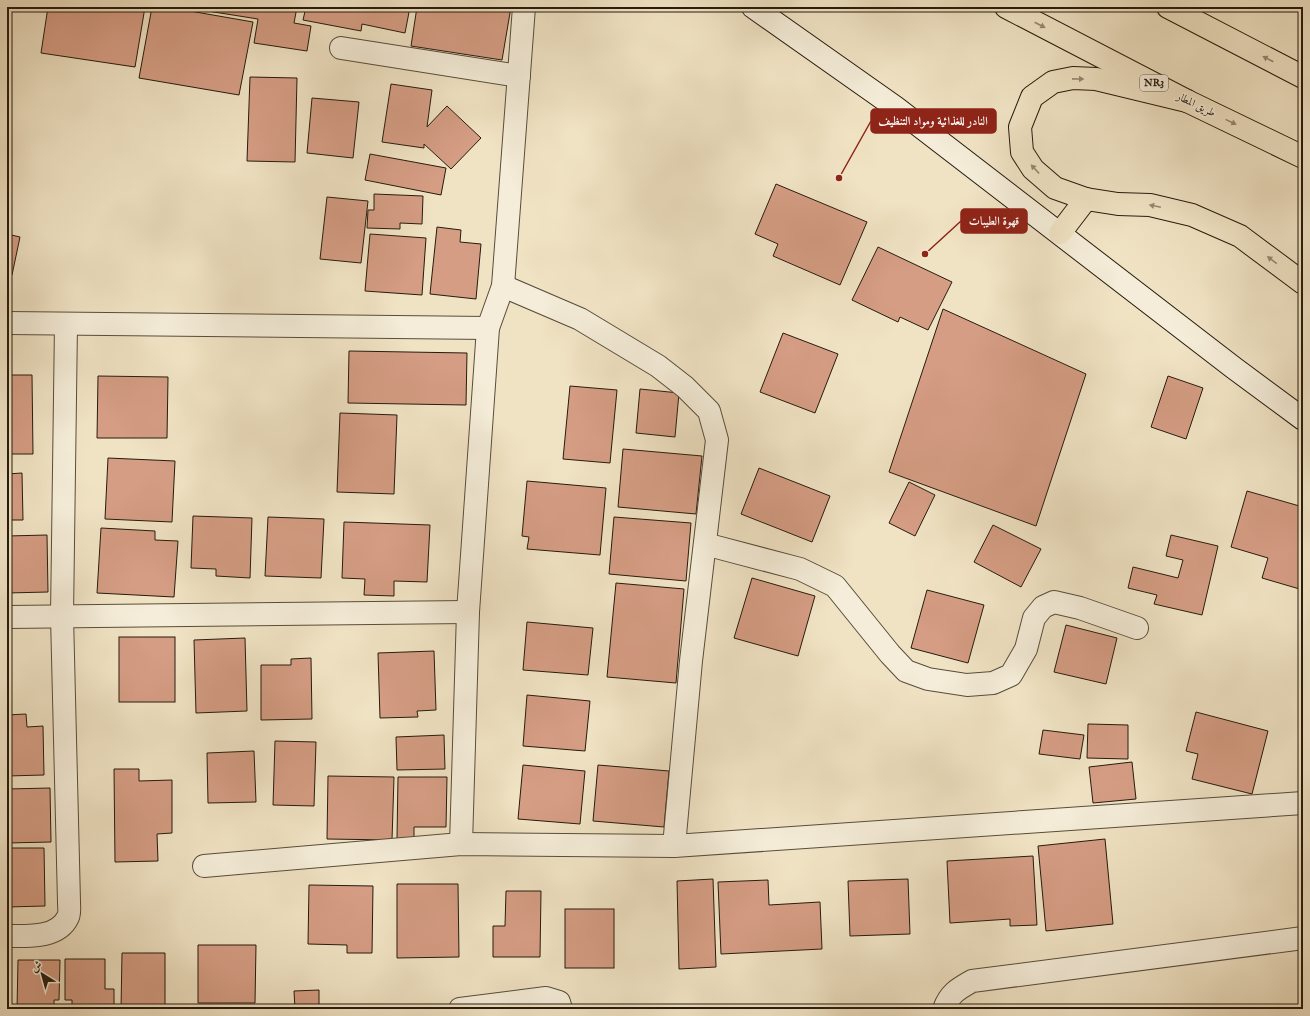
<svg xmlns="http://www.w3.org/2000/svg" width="1310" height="1016" viewBox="0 0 1310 1016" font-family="'IM FELL English',Amiri,serif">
<rect width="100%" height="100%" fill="#f0e3c4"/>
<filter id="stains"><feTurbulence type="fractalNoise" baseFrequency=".005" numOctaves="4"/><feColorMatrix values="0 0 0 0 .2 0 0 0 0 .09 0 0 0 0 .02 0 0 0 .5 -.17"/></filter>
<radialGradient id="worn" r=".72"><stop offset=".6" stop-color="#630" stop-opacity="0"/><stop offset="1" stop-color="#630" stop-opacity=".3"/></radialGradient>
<!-- building -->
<g fill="#d59d84" stroke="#261b0d">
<path d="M 48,7 L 145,7 L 135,67 L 41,53 Z"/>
<path d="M 152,7 L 167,7 L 253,22 L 239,95 L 139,78 Z"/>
<path d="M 182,7 L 297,7 L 294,23 L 311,26 L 307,51 L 254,43 L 258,19 Z"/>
<path d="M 306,7 L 410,7 L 405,33 L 362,24 L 361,31 L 303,20 Z"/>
<path d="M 417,7 L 511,7 L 502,60 L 411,46 Z"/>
<path d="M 250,77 L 297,78 L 295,162 L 247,161 Z"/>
<path d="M 391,84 L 432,90 L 427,127 L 447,106 L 481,138 L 451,169 L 424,144 L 424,148 L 382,142 Z"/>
<path d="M 312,98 L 359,102 L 353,158 L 307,153 Z"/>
<path d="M 370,154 L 446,168 L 441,195 L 365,180 Z"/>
<path d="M 776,184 L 867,222 L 840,285 L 773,256 L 778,244 L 755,234 Z"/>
<path d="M 374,194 L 423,196 L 422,224 L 400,223 L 400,229 L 367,228 L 368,210 L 374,210 Z"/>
<path d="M 327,197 L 368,201 L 361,263 L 320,259 Z"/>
<path d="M 437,227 L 461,230 L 460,242 L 481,244 L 476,299 L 430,294 Z"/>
<path d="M 7,234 L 20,237 L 12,275 L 7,274 Z"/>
<path d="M 370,234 L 426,238 L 422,295 L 365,291 Z"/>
<path d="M 878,247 L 952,282 L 928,330 L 900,317 L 898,322 L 852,300 Z"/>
<path d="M 943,309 L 1086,374 L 1036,526 L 889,472 Z"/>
<path d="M 783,333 L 838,354 L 815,413 L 760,392 Z"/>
<path d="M 349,351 L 467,353 L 466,405 L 348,403 Z"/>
<path d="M 7,375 L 32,375 L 33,454 L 7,454 Z"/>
<path d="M 98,376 L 168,377 L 167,438 L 97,438 Z"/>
<path d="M 1168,376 L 1203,388 L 1186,439 L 1151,427 Z"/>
<path d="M 570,386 L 617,390 L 610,463 L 563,459 Z"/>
<path d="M 640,389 L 679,393 L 675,437 L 636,433 Z"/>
<path d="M 340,413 L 397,415 L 394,494 L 337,492 Z"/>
<path d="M 623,449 L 702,456 L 696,514 L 618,507 Z"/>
<path d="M 108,458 L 175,461 L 172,522 L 105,519 Z"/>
<path d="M 759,468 L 830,496 L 812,542 L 741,514 Z"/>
<path d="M 22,473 L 23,520 L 7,520 L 7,474 Z"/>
<path d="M 527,481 L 606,488 L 600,555 L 527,549 L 529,537 L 522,536 Z"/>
<path d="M 909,482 L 935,495 L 915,536 L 889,523 Z"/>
<path d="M 1247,491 L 1303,507 L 1303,590 L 1262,578 L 1268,558 L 1231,547 Z"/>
<path d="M 193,516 L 252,518 L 250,578 L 216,576 L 216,569 L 191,568 Z"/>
<path d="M 268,517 L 324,519 L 321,578 L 265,576 Z"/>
<path d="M 614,517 L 691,523 L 686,581 L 609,574 Z"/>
<path d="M 344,522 L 430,525 L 427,582 L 394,581 L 394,596 L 364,595 L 365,579 L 342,578 Z"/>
<path d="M 993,525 L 1041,549 L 1021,587 L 974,562 Z"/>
<path d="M 101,528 L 155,531 L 155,540 L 178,541 L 174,597 L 97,593 Z"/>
<path d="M 47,535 L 48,592 L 7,593 L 7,536 Z"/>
<path d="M 1171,535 L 1218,546 L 1202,615 L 1154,604 L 1157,595 L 1128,588 L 1133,567 L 1178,578 L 1183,560 L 1166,556 Z"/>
<path d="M 752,578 L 815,596 L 798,656 L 734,638 Z"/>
<path d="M 616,583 L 684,589 L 676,683 L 607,677 Z"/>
<path d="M 927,590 L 984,605 L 968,663 L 911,648 Z"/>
<path d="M 527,622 L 593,628 L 588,675 L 523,670 Z"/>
<path d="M 1066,625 L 1117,638 L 1106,684 L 1054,672 Z"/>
<rect x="119" y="637" width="56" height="65"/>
<path d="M 245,638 L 247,711 L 196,713 L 194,640 Z"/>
<path d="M 434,651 L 436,710 L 417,711 L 418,717 L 380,718 L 378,653 Z"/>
<path d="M 311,658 L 312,719 L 261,720 L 261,665 L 291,665 L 291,659 Z"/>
<path d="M 527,695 L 590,701 L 585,751 L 523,746 Z"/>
<path d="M 1196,712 L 1268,731 L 1252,794 L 1192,779 L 1198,754 L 1186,751 Z"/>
<path d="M 26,714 L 27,727 L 43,726 L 44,775 L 7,776 L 7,715 Z"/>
<path d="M 1088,724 L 1128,725 L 1128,759 L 1087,758 Z"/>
<path d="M 1043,730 L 1084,735 L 1080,759 L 1039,754 Z"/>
<path d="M 444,735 L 445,769 L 397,770 L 396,737 Z"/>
<path d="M 275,741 L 316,742 L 314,806 L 273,805 Z"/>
<path d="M 254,751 L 256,802 L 208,803 L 207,753 Z"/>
<path d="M 1132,762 L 1136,799 L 1093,803 L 1089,767 Z"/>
<path d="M 523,765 L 585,771 L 580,824 L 518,819 Z"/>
<path d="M 598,765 L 669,771 L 664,827 L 593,821 Z"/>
<path d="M 114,769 L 139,769 L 139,781 L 172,780 L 172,833 L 157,834 L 158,861 L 115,862 Z"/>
<path d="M 328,776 L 394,777 L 392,840 L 327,839 Z"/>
<path d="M 398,777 L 447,777 L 446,827 L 414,827 L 414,839 L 397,839 Z"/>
<path d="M 50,788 L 51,842 L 7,843 L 7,789 Z"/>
<path d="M 1105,839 L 1113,924 L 1046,931 L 1038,846 Z"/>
<path d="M 7,848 L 44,848 L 45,906 L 7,907 Z"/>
<path d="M 1033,856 L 1037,925 L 1010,926 L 1010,919 L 950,923 L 947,861 Z"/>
<path d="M 713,879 L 716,967 L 679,969 L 677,881 Z"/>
<path d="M 908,879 L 910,934 L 850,936 L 848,881 Z"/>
<path d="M 768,880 L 769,905 L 820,902 L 822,949 L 721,954 L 718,882 Z"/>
<path d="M 397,884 L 458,884 L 459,957 L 397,958 Z"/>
<path d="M 309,885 L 373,886 L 372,953 L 347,953 L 347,945 L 308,944 Z"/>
<path d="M 506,891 L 541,891 L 540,957 L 493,957 L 493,926 L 505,926 Z"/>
<rect x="565" y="909" width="49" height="59"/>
<path d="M 198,945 L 256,945 L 255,1003 L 198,1003 Z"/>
<path d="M 122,953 L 165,953 L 165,1009 L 121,1009 Z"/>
<path d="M 65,959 L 105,959 L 105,989 L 114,989 L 114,1009 L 72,1009 L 72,1000 L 65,1000 Z"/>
<path d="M 18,960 L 60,960 L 59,1000 L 54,1000 L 54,1009 L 17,1009 Z"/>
<path d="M 319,990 L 319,1009 L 295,1009 L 294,991 Z"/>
</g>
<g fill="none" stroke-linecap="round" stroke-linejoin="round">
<!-- street casing -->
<g stroke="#584d3b" stroke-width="24">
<g id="street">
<path d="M 341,48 L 519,76"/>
<path d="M 503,286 L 580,319 L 658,366 L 685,387 L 709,411 L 717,440 L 691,661 L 674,846"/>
<path d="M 7,323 L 488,328"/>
<path d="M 705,544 L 800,569 L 835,586 L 890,654 L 906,671 L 928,679 L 967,685 L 993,683 L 1011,675 L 1026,649 L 1034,618 L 1043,607 L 1054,602 L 1080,608 L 1137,628"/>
<path d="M 7,617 L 468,612"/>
<path d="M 461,844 L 468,612 L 488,328 L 503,286 L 524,7"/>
<path d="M 204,866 L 461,844 L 674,846 L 1303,803"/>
<path d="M 7,936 C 26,936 58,939 68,917 C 70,913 69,906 69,902 L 62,616 L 66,324"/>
<path d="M 460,1009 L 546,998 L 559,1002 L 561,1009"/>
<path d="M 944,1009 C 950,993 958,989 972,981 L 1303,938"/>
</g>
</g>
<!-- secondary casing -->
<g stroke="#261b0d" stroke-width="24">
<path id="secondary" d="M 753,7 L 895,107 L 1234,368 L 1303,419"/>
</g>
<!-- highway casing -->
<g stroke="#261b0d" stroke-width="24">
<g id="highway">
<path d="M 1006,7 L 1187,101 L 1303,157"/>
<path d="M 1168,7 L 1303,77"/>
<path d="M 1187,101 L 1096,79 L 1073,78 L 1053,82 L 1032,97 L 1020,127 L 1022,152 L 1033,169 L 1055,188 L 1086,199 L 1118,204 L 1150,205 L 1192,215 L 1240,236 L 1303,283"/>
<path d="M 1060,233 L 1086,199"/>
</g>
</g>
<!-- street -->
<use href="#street" stroke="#f5edd9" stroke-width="22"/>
<!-- secondary -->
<use href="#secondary" stroke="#f5edd9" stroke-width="22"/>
<!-- highway -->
<use href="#highway" stroke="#f0e3c4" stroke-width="22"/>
</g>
<!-- one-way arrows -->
<defs><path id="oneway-solid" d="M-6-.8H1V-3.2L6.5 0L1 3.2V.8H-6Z"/></defs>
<g fill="#958972">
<use href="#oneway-solid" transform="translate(1040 25) rotate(27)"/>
<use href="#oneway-solid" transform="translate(1268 59) rotate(-153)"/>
<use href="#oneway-solid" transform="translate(1078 79) rotate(1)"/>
<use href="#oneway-solid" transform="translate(1231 122) rotate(26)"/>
<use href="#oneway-solid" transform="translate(1035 169) rotate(-133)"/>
<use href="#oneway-solid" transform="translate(1155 206) rotate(-168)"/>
<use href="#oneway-solid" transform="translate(1272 260) rotate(-143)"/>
</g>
<g text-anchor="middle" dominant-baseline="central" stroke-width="3.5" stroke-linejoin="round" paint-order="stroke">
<!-- shield labels -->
<rect fill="#f5edd9" stroke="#645a4a" stroke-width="1" x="1140" y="75" width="28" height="16" rx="3"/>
<g font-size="10" font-weight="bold" fill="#261b0d">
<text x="1154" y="83">NR3</text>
</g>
<!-- street labels -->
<g font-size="11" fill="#261b0d" stroke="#f5edd9">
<text transform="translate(1196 105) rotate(26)">طريق المطار</text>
</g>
</g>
<!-- callouts -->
<path fill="none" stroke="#8f2418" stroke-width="1.5" d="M839 178L871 121M925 254L961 221"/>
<g fill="#8f2418" stroke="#f5edd9" stroke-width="1.5">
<circle cx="839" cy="178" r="4"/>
<circle cx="925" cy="254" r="4"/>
</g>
<g fill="#8f2418" stroke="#8f2418" stroke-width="1.5">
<rect x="871" y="109" width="125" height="24" rx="4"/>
<rect x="961" y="209" width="66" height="24" rx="4"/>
</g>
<g font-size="12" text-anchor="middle" font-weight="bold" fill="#fff">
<text x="933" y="125">النادر للغذائية ومواد التنظيف</text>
<text x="994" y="225">قهوة الطيبات</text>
</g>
<!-- margin -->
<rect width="1310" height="1016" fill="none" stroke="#f0e3c4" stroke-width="24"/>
<rect x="8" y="8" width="1294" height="1000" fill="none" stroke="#261b0d" stroke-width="2"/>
<rect x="12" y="12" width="1286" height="992" fill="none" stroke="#261b0d"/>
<!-- north arrow -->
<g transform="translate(42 974) rotate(323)" stroke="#f5edd9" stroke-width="3" paint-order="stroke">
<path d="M0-3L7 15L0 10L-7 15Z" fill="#261b0d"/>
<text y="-6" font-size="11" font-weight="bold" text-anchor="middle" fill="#261b0d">ش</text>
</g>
<rect width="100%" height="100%" filter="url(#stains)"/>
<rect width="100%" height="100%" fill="url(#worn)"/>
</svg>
